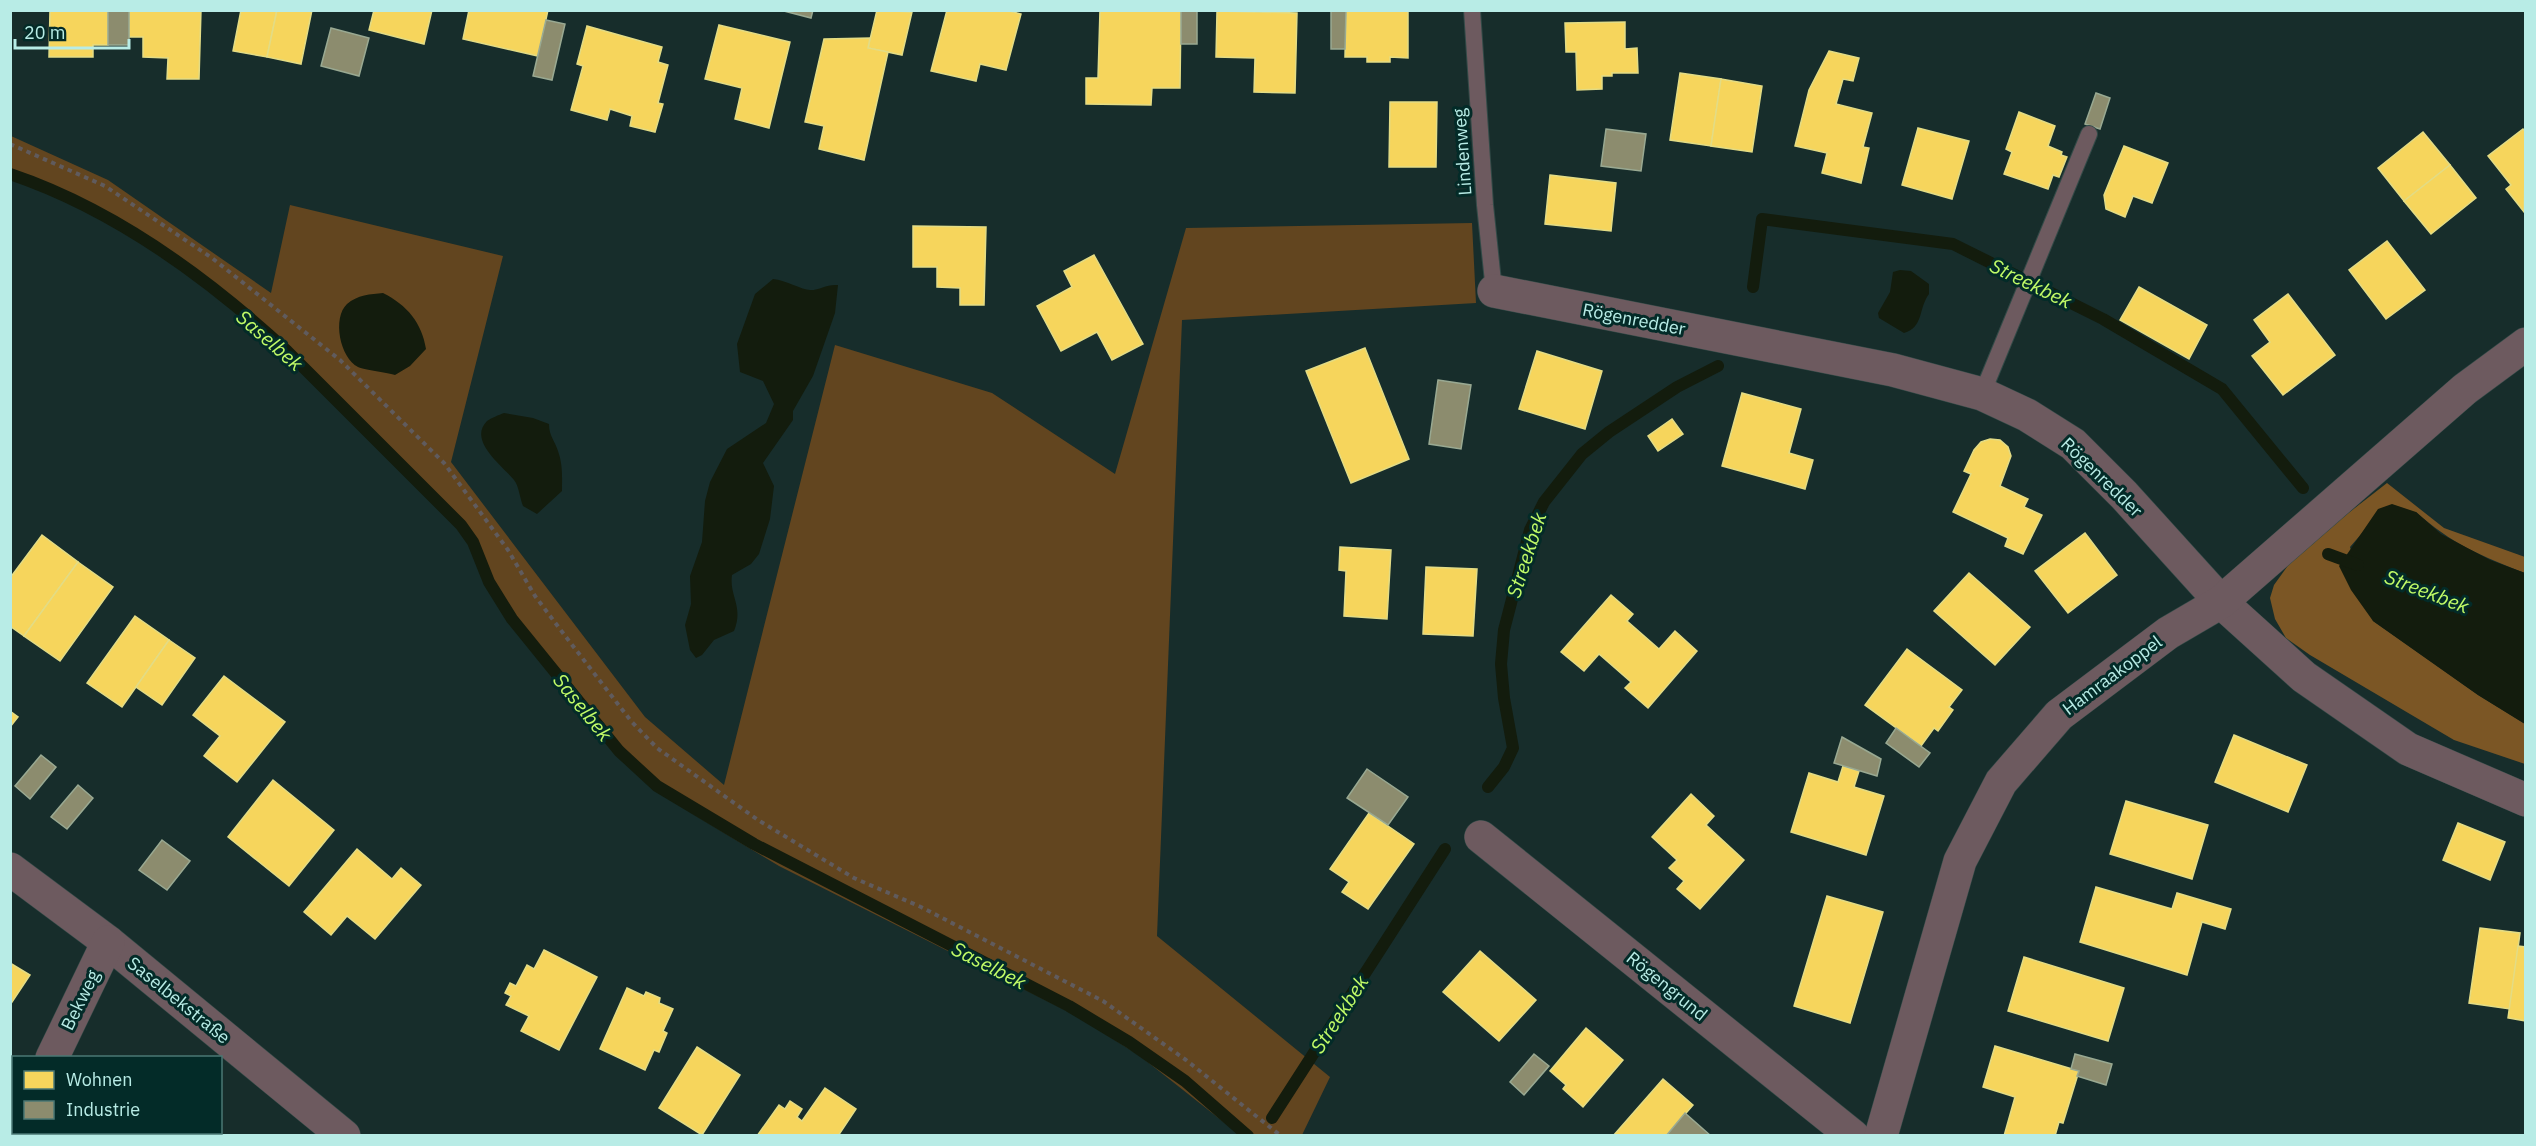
<svg xmlns="http://www.w3.org/2000/svg" width="2536" height="1146" viewBox="0 0 2536 1146" font-family="'IBM Plex Sans',sans-serif">
<rect width="100%" height="100%" fill="#172d2b"/>
<!-- green -->
<path fill="#62451f" d="M 11,136 L 108,180 L 271,293 L 290,205 L 503,256 L 451,462 L 645,717 L 724,785 L 835,345 L 992,393 L 1115,474 L 1186,228 L 1472,223 L 1476,303 L 1182,320 L 1157,936 L 1330,1077 L 1302,1135 L 1240,1135 L 1140,1056 L 1077,1016 L 779,866 L 693,814 L 634,768 L 512,619 L 489,582 L 473,542 L 461,525 L 261,327 L 160,250 L 113,220 L 67,196 L 11,174 Z"/>
<!-- forest -->
<path fill="#7b5625" d="M 2387,483 L 2444,528 L 2525,557 L 2525,573 C 2483,557 2450,543 2416,512 L 2363,532 L 2350,547 L 2373,621 L 2478,695 L 2525,724 L 2525,764 L 2454,740 L 2310,655 L 2286,638 L 2275,619 L 2270,598 L 2274,585 L 2297,553 Z"/>
<!-- water -->
<g fill="#131c0d">
<path d="M 1900,270 L 1911,271 L 1929,284 L 1929,294 C 1918,309 1924,327 1904,333 L 1879,318 L 1878,313 L 1890,292 L 1893,272 Z"/>
<path d="M 773,279 C 786,280 802,290 810,290 C 821,290 826,284 838,285 L 835,313 L 813,376 L 793,411 L 793,420 L 763,463 L 774,486 L 770,519 L 759,554 L 751,564 L 732,575 C 729,597 744,606 734,631 L 714,640 L 702,655 L 696,658 L 690,650 L 685,625 L 691,604 L 690,576 L 702,542 L 705,501 L 710,482 L 727,449 L 766,423 L 774,404 L 763,381 L 740,372 L 737,344 L 755,294 Z"/>
<path d="M 383,293 C 407,305 422,323 426,349 L 410,366 L 395,375 C 386,372 363,370 358,367 C 340,358 332,318 347,304 C 357,295 371,294 383,293 Z"/>
<path d="M 504,413 L 533,418 L 549,424 C 549,436 555,441 558,451 C 563,465 562,477 562,491 L 537,514 L 523,506 C 520,499 519,486 514,480 C 504,467 467,441 487,421 C 491,418 499,415 504,413 Z"/>
<path d="M 2392,504 L 2416,512 L 2441,534 L 2490,560 L 2525,573 L 2525,724 L 2478,695 L 2373,621 L 2351,590 L 2339,566 L 2378,509 Z"/>
</g>
<!-- homes -->
<g fill="#f6d55c" stroke="#e3dc85" stroke-width="1.5">
<path d="M 50,10 L 108,10 L 108,45 L 93,45 L 93,57 L 49,57 Z"/>
<path d="M 129,10 L 201,10 L 199,79 L 167,79 L 168,58 L 143,57 L 143,37 L 129,37 Z"/>
<path d="M 241,10 L 277,10 L 267,57 L 233,51 Z"/>
<path d="M 277,10 L 312,10 L 301,64 L 267,57 Z"/>
<path d="M 374,10 L 432,10 L 424,44 L 369,30 Z"/>
<path d="M 469,10 L 548,10 L 538,56 L 463,39 Z"/>
<path d="M 877,10 L 912,12 L 902,55 L 868,48 Z"/>
<path d="M 947,10 L 1006,10 L 1021,14 L 1006,70 L 980,64 L 976,81 L 931,71 Z"/>
<path d="M 1100,10 L 1181,10 L 1180,88 L 1152,88 L 1151,105 L 1086,104 L 1086,78 L 1098,78 Z"/>
<path d="M 1408,10 L 1408,58 L 1390,57 L 1390,62 L 1367,62 L 1367,57 L 1345,57 L 1346,10 Z"/>
<path d="M 1217,11 L 1297,13 L 1295,93 L 1254,92 L 1255,58 L 1216,57 Z"/>
<path d="M 1625,22 L 1625,49 L 1637,48 L 1638,73 L 1612,73 L 1612,76 L 1602,76 L 1602,89 L 1577,90 L 1576,52 L 1566,52 L 1565,23 Z"/>
<path d="M 719,25 L 790,42 L 769,128 L 735,119 L 742,88 L 705,79 Z"/>
<path d="M 587,26 L 662,47 L 658,62 L 668,65 L 658,103 L 663,104 L 655,132 L 630,126 L 632,116 L 610,109 L 607,120 L 571,110 L 583,66 L 577,64 Z"/>
<path d="M 870,38 L 868,48 L 888,52 L 864,160 L 819,149 L 824,126 L 805,122 L 824,39 Z"/>
<path d="M 1829,51 L 1859,58 L 1853,81 L 1843,79 L 1836,104 L 1872,113 L 1863,147 L 1869,148 L 1861,183 L 1822,173 L 1827,153 L 1795,146 L 1809,90 Z"/>
<path d="M 1680,73 L 1721,79 L 1711,146 L 1670,140 Z"/>
<path d="M 1721,79 L 1762,86 L 1752,152 L 1711,146 Z"/>
<path d="M 1390,102 L 1437,102 L 1436,167 L 1389,167 Z"/>
<path d="M 2019,112 L 2055,126 L 2048,146 L 2062,152 L 2061,155 L 2067,157 L 2059,177 L 2053,175 L 2048,189 L 2004,174 L 2012,152 L 2006,149 Z"/>
<path d="M 1918,128 L 1969,141 L 1952,199 L 1902,185 Z"/>
<path d="M 2523,129 L 2526,132 L 2524,212 L 2506,189 L 2511,185 L 2488,156 Z"/>
<path d="M 2423,132 L 2450,165 L 2404,201 L 2378,168 Z"/>
<path d="M 2124,146 L 2168,163 L 2152,203 L 2133,196 L 2125,217 L 2106,209 L 2104,195 Z"/>
<path d="M 2450,165 L 2476,198 L 2431,234 L 2404,201 Z"/>
<path d="M 1550,175 L 1616,183 L 1611,231 L 1545,224 Z"/>
<path d="M 913,226 L 986,227 L 984,305 L 960,305 L 960,288 L 937,287 L 937,267 L 913,267 Z"/>
<path d="M 2387,241 L 2425,290 L 2386,319 L 2349,270 Z"/>
<path d="M 1094,255 L 1143,344 L 1112,360 L 1097,332 L 1061,351 L 1037,306 L 1072,287 L 1064,271 Z"/>
<path d="M 2139,287 L 2207,325 L 2189,359 L 2120,320 Z"/>
<path d="M 2288,294 L 2335,355 L 2283,395 L 2252,356 L 2270,342 L 2254,320 Z"/>
<path d="M 1365,348 L 1409,459 L 1351,483 L 1306,371 Z"/>
<path d="M 1537,351 L 1602,371 L 1585,429 L 1519,409 Z"/>
<path d="M 1742,393 L 1801,409 L 1789,453 L 1813,460 L 1805,489 L 1722,466 Z"/>
<path d="M 1672,419 L 1683,434 L 1658,451 L 1648,436 Z"/>
<path d="M 1990,439 L 2000,440 L 2008,447 L 2011,456 L 2000,486 L 2028,499 L 2024,507 L 2042,515 L 2023,554 L 2005,546 L 2008,538 L 1953,512 L 1971,474 L 1964,471 L 1974,450 L 1981,442 Z"/>
<path d="M 2085,533 L 2117,575 L 2068,613 L 2035,571 Z"/>
<path d="M 42,535 L 78,562 L 24,636 L 10,626 L 10,578 Z"/>
<path d="M 1340,547 L 1391,550 L 1387,619 L 1344,616 L 1346,571 L 1339,570 Z"/>
<path d="M 78,562 L 113,587 L 60,661 L 24,636 Z"/>
<path d="M 1426,567 L 1477,569 L 1473,636 L 1423,634 Z"/>
<path d="M 1969,573 L 2030,627 L 1995,665 L 1934,611 Z"/>
<path d="M 1611,595 L 1633,614 L 1627,621 L 1659,649 L 1675,631 L 1697,651 L 1648,708 L 1625,688 L 1631,682 L 1599,654 L 1584,671 L 1561,652 Z"/>
<path d="M 135,616 L 169,640 L 122,707 L 87,683 Z"/>
<path d="M 169,640 L 195,658 L 162,705 L 136,687 Z"/>
<path d="M 1907,649 L 1962,690 L 1949,707 L 1953,710 L 1938,731 L 1934,728 L 1921,746 L 1865,705 Z"/>
<path d="M 224,676 L 285,722 L 237,782 L 204,756 L 220,736 L 193,715 Z"/>
<path d="M 10,711 L 18,717 L 10,727 Z"/>
<path d="M 2234,735 L 2307,765 L 2288,812 L 2215,782 Z"/>
<path d="M 1843,766 L 1859,771 L 1854,787 L 1884,796 L 1866,855 L 1791,832 L 1809,773 L 1838,782 Z"/>
<path d="M 273,780 L 334,830 L 289,886 L 228,837 Z"/>
<path d="M 1691,794 L 1714,816 L 1706,825 L 1744,860 L 1700,909 L 1677,889 L 1684,881 L 1669,868 L 1677,860 L 1652,837 Z"/>
<path d="M 2126,801 L 2208,825 L 2192,879 L 2110,854 Z"/>
<path d="M 1369,813 L 1414,844 L 1368,909 L 1342,892 L 1349,882 L 1330,869 Z"/>
<path d="M 2458,823 L 2505,842 L 2490,880 L 2443,860 Z"/>
<path d="M 357,849 L 392,879 L 401,868 L 421,885 L 375,939 L 347,916 L 331,935 L 304,912 Z"/>
<path d="M 2096,887 L 2172,909 L 2177,893 L 2231,909 L 2225,929 L 2202,922 L 2187,975 L 2080,942 Z"/>
<path d="M 1827,896 L 1883,912 L 1850,1023 L 1794,1006 Z"/>
<path d="M 2480,928 L 2520,933 L 2510,1009 L 2469,1003 Z"/>
<path d="M 2518,946 L 2526,947 L 2526,1021 L 2508,1018 Z"/>
<path d="M 544,950 L 597,977 L 559,1050 L 521,1031 L 529,1016 L 506,1005 L 511,996 L 505,993 L 510,983 L 516,986 L 527,965 L 534,969 Z"/>
<path d="M 1480,951 L 1536,1000 L 1499,1041 L 1443,992 Z"/>
<path d="M 2024,957 L 2124,988 L 2108,1041 L 2008,1011 Z"/>
<path d="M 10,963 L 30,975 L 10,1005 Z"/>
<path d="M 627,988 L 644,996 L 646,992 L 660,998 L 659,1003 L 673,1009 L 663,1031 L 667,1033 L 659,1052 L 654,1050 L 645,1070 L 600,1049 Z"/>
<path d="M 1586,1028 L 1623,1060 L 1583,1107 L 1563,1089 L 1566,1085 L 1550,1071 Z"/>
<path d="M 1995,1046 L 2079,1071 L 2063,1123 L 2059,1122 L 2055,1136 L 2004,1136 L 2015,1097 L 1983,1087 Z"/>
<path d="M 697,1047 L 740,1075 L 702,1135 L 659,1108 Z"/>
<path d="M 1663,1079 L 1693,1105 L 1666,1136 L 1613,1136 Z"/>
<path d="M 825,1088 L 856,1109 L 838,1136 L 757,1136 L 779,1105 L 785,1109 L 790,1101 L 802,1109 L 797,1117 L 802,1121 Z"/>
</g>
<!-- industry -->
<g fill="#8c8c6e" stroke="#99a992" stroke-width="1.5">
<rect x="108" y="10" width="21" height="35"/>
<path d="M 780,10 L 813,10 L 811,18 Z"/>
<rect x="1181" y="10" width="16" height="34"/>
<path d="M 1331,11 L 1346,11 L 1345,49 L 1331,49 Z"/>
<path d="M 546,20 L 565,24 L 552,80 L 533,76 Z"/>
<path d="M 331,28 L 369,38 L 359,76 L 321,66 Z"/>
<path d="M 2096,93 L 2110,98 L 2100,129 L 2085,124 Z"/>
<path d="M 1606,129 L 1646,134 L 1641,171 L 1601,166 Z"/>
<path d="M 1438,380 L 1471,385 L 1461,449 L 1429,444 Z"/>
<path d="M 1896,728 L 1930,753 L 1919,767 L 1886,743 Z"/>
<path d="M 1842,737 L 1881,759 L 1877,776 L 1834,763 Z"/>
<path d="M 41,755 L 56,767 L 30,799 L 15,786 Z"/>
<path d="M 1367,769 L 1408,797 L 1388,825 L 1347,798 Z"/>
<path d="M 78,785 L 93,798 L 67,829 L 51,817 Z"/>
<path d="M 162,840 L 190,861 L 167,890 L 139,870 Z"/>
<path d="M 1534,1054 L 1549,1066 L 1524,1095 L 1510,1082 Z"/>
<path d="M 2075,1054 L 2112,1064 L 2106,1085 L 2077,1076 L 2079,1071 L 2071,1069 Z"/>
<path d="M 1685,1113 L 1711,1136 L 1666,1136 Z"/>
</g>
<g fill="none" stroke-linecap="round" stroke-linejoin="round">
<!-- stream -->
<g stroke="#131c0d" stroke-width="12">
<path d="M 10,174 C 114,209 207,277 287,351 L 461,525 L 473,542 L 489,582 L 512,619 L 619,751 L 657,786 L 754,844 L 1069,1006 L 1129,1042 L 1185,1081 L 1248,1136"/>
<path d="M 1753,287 L 1762,219 L 1953,244 L 2103,319 L 2222,389 L 2303,488"/>
<path d="M 2328,554 L 2358,565"/>
<path d="M 1488,787 L 1504,767 L 1513,748 L 1504,698 L 1501,664 L 1504,630 L 1530,530 L 1544,502 L 1582,454 L 1609,432 L 1677,387 L 1718,366"/>
<path d="M 1272,1118 L 1445,849"/>
</g>
<!-- lane casing -->
<g stroke="#324a47" stroke-width="18">
<g id="lane">
<path d="M 1472,10 L 1485,205 L 1494,291"/>
<path d="M 1982,394 L 2089,134"/>
</g>
</g>
<!-- street casing -->
<g stroke="#324a47" stroke-width="34">
<g id="street">
<path d="M 1494,291 L 1893,370 L 1982,394 L 2027,415 L 2073,444 L 2124,495 L 2221,602 L 2304,677 L 2408,749 L 2526,800"/>
<path d="M 1481,837 L 1853,1136"/>
<path d="M 10,869 L 108,942 L 344,1136"/>
<path d="M 52,1058 L 108,942"/>
<path d="M 15,1136 L 16,1132"/>
<path d="M 1881,1136 L 1960,861 L 2001,782 L 2059,715 L 2168,633 L 2221,602 L 2465,389 L 2526,344"/>
</g>
</g>
<!-- path -->
<path stroke="#605b5d" stroke-width="4" stroke-dasharray="4.5 4.5" stroke-linecap="butt" d="M 10,144 L 105,186 L 212,258 L 340,360 L 444,463 L 508,550 L 535,596 L 566,637 L 631,721 L 657,748 L 758,820 L 854,878 L 921,907 L 1103,1001 L 1186,1060 L 1281,1136"/>
<!-- lane -->
<use href="#lane" stroke="#6d5a5f" stroke-width="16"/>
<!-- street -->
<use href="#street" stroke="#6d5a5f" stroke-width="33"/>
</g>
<g text-anchor="middle" dominant-baseline="central" stroke-width="6" stroke-linejoin="round" paint-order="stroke">
<!-- street labels -->
<g font-size="18" fill="#b8ece6" stroke="#032b28">
<text transform="translate(1462 152) rotate(-94)">Lindenweg</text>
<text transform="translate(1634 319) rotate(11)">Rögenredder</text>
<text transform="translate(2102 477) rotate(44)">Rögenredder</text>
<text transform="translate(2112 675) rotate(-37)">Hamraakoppel</text>
<text transform="translate(1667 986) rotate(39)">Rögengrund</text>
<text transform="translate(80 1000) rotate(-64)">Bekweg</text>
<text transform="translate(179 1000) rotate(39)">Saselbekstraße</text>
</g>
<!-- water labels -->
<g font-size="20" font-style="italic" fill="#c1fb67" stroke="#032b28">
<text transform="translate(2031 283) rotate(26)">Streekbek</text>
<text transform="translate(270 340) rotate(41)">Saselbek</text>
<text transform="translate(1526 555) rotate(-72)">Streekbek</text>
<text transform="translate(2427 591) rotate(21)">Streekbek</text>
<text transform="translate(583 707) rotate(51)">Saselbek</text>
<text transform="translate(989 965) rotate(27)">Saselbek</text>
<text transform="translate(1339 1014) rotate(-57)">Streekbek</text>
</g>
</g>
<!-- border -->
<rect width="2536" height="1146" fill="none" stroke="#b8ece6" stroke-width="24"/>
<!-- legend -->
<rect x="12" y="1056" width="210" height="78" fill="#032b28" stroke="#4b7874" stroke-width="1.5"/>
<rect x="24" y="1071" width="30" height="18" fill="#f6d55c" stroke="#4b7874" stroke-width="1.5"/>
<text x="66" y="1086" font-size="18" fill="#b8ece6">Wohnen</text>
<rect x="24" y="1101" width="30" height="18" fill="#8c8c6e" stroke="#4b7874" stroke-width="1.5"/>
<text x="66" y="1116" font-size="18" fill="#b8ece6">Industrie</text>
<!-- scale -->
<path d="M15 39v9h114v-9" fill="none" stroke="#b8ece6" stroke-width="3"/>
<text x="24" y="39" font-size="18" fill="#b8ece6" stroke="#032b28" stroke-width="4.5" paint-order="stroke">20 m</text>
</svg>
